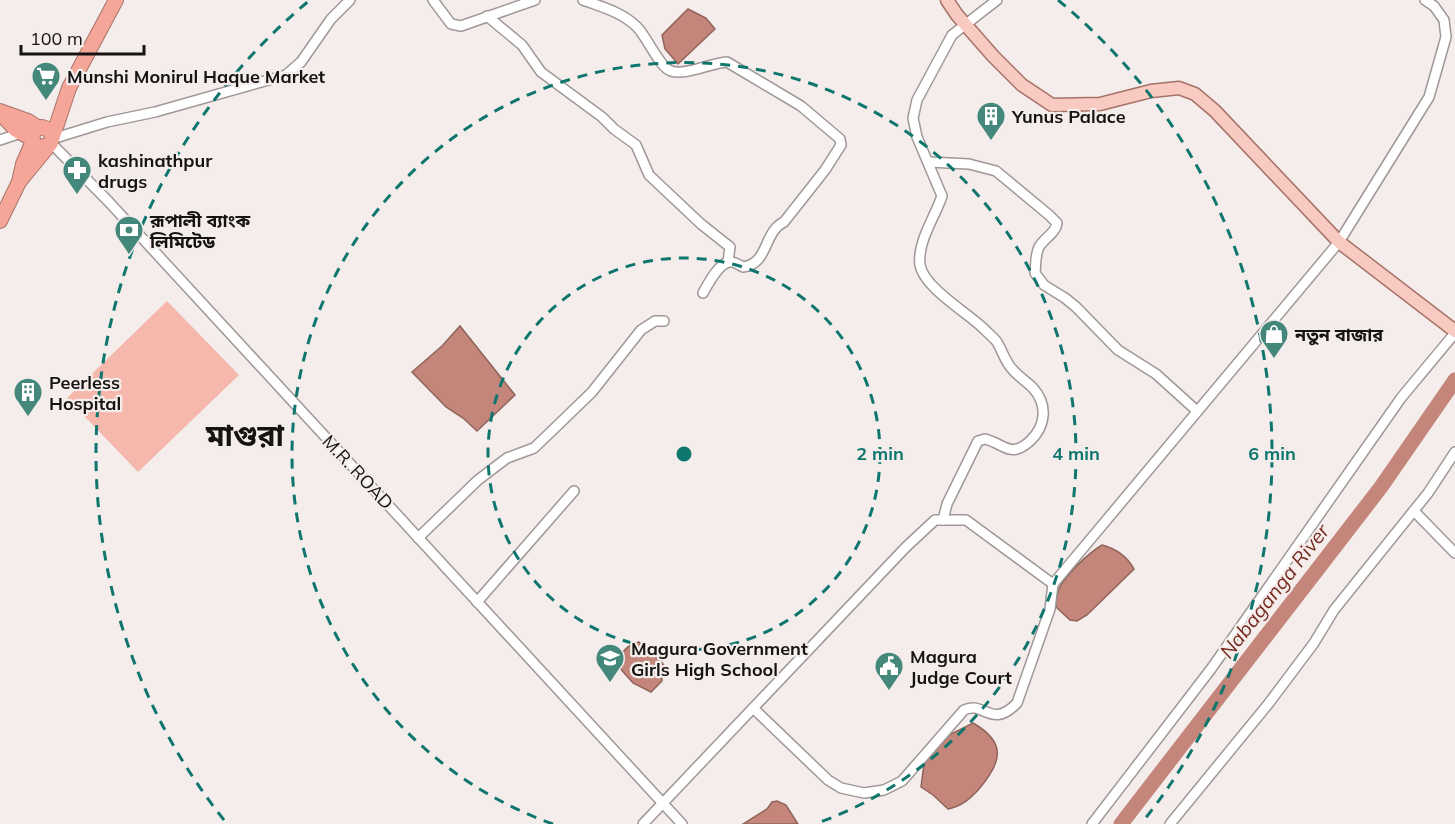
<svg xmlns="http://www.w3.org/2000/svg" width="1455" height="824" viewBox="0 0 1455 824" font-family="Mulish,'Noto Sans Bengali',sans-serif">
<rect width="100%" height="100%" fill="#f4edeb"/>
<!-- green -->
<path fill="#f6b7ac" d="M 167,301 L 239,375 L 138,472 L 67,398 Z"/>
<!-- water -->
<g fill="#c4867a" stroke="#90645b" stroke-width="1.5">
<path d="M 688,9 L 706,18 L 715,29 L 678,64 L 665,49 L 662,35 Z"/>
<path d="M 460,326 L 515,395 L 477,431 L 463,418 L 446,407 L 412,372 L 442,346 Z"/>
<path d="M 1102,545 C 1117,549 1127,556 1134,569 L 1087,615 L 1077,621 L 1070,620 L 1056,607 C 1056,602 1057,596 1058,592 C 1062,577 1089,553 1102,545 Z"/>
<path d="M 639,642 C 648,654 658,655 665,667 L 662,671 L 662,681 L 651,692 L 633,683 L 617,665 C 619,654 628,644 639,642 Z"/>
<path d="M 973,723 C 1008,743 1001,763 979,789 C 970,799 962,806 948,809 L 933,795 L 921,787 L 924,764 L 949,735 Z"/>
<path d="M 777,801 L 786,805 L 798,824 L 743,824 L 767,809 L 772,802 Z"/>
</g>
<g fill="none" stroke-linecap="round" stroke-linejoin="round">
<!-- river -->
<path stroke="#c4867a" stroke-width="15" d="M 1121,824 L 1381,487 L 1455,380"/>
<!-- minor casing -->
<g stroke="#9f9897" stroke-width="12">
<g id="minor">
<path d="M 433,0 L 451,24 L 461,26 L 535,0"/>
<path d="M 583,0 C 602,7 622,12 637,27 C 647,37 660,68 671,71 C 685,76 711,63 727,62 L 801,106 L 840,139 L 841,145 L 825,170 L 784,222 C 763,232 769,264 743,267 C 739,265 734,261 729,262 C 718,264 708,284 703,293"/>
<path d="M 487,16 L 522,45 L 541,72 L 602,117 L 614,129 L 636,145 L 649,175 L 701,224 L 730,247 L 728,262"/>
<path d="M 52,139 L 107,122 L 155,112 L 286,75 L 301,62 L 331,19 L 350,0"/>
<path d="M 0,140 L 21,133"/>
<path d="M 51,143 L 108,201 L 682,824"/>
<path d="M 929,162 L 969,164 L 996,171 L 1049,215 L 1057,223 C 1056,233 1044,238 1039,247 C 1035,255 1036,264 1035,273 L 1044,285 L 1065,298 L 1076,307 L 1118,350 L 1156,374 L 1197,411"/>
<path d="M 1414,511 L 1455,553"/>
<path d="M 943,520 L 947,504 L 978,441 L 985,439 C 1005,444 1010,459 1030,441 C 1046,426 1048,405 1033,388 C 1027,382 1019,377 1013,370 C 1005,362 1003,352 997,342 C 994,338 988,333 984,329 C 968,313 924,288 920,265 C 917,242 935,217 942,196 L 917,137 L 913,118 L 917,100 L 952,35 L 997,0"/>
<path d="M 418,538 L 478,480 L 507,458 L 534,448 L 560,423 L 592,392 L 641,330 L 655,321 L 664,321"/>
<path d="M 477,602 L 574,491"/>
<path d="M 753,708 L 828,780 L 841,788 L 864,793 L 884,790 L 902,781 L 964,710 C 984,700 991,730 1017,703 L 1050,609 L 1053,584"/>
<path d="M 643,824 L 906,547 L 935,520 L 966,520 L 1053,584 L 1339,242 L 1429,97 L 1446,37 L 1444,20 L 1434,6 L 1425,0"/>
<path d="M 1092,824 L 1211,669 L 1401,398 L 1455,333"/>
<path d="M 1170,824 L 1269,703 L 1314,643 L 1334,610 L 1428,493 L 1455,452"/>
</g>
</g>
<!-- major casing -->
<g stroke="#a77369" stroke-width="15">
<path id="major" d="M 947,0 L 957,15 L 993,56 L 1022,85 L 1052,105 L 1100,104 L 1151,91 L 1179,88 L 1195,94 L 1215,111 L 1339,242 L 1455,331"/>
</g>
<!-- highway casing -->
<g stroke="#a77369" stroke-width="16">
<g id="highway">
<path d="M 0,111 L 28,121 L 39,128"/>
<path d="M 0,113 L 16,130 L 32,139"/>
<path d="M 52,139 L 69,88 L 116,0"/>
<path d="M 19,182 L 51,143 L 52,136 L 48,129 L 42,127 L 35,130 L 32,136 L 34,144 L 40,147 L 48,145"/>
<path d="M 0,221 L 19,182 L 23,164 L 33,141"/>
</g>
</g>
<!-- minor -->
<use href="#minor" stroke="#fff" stroke-width="9"/>
<!-- major -->
<use href="#major" stroke="#f9cac1" stroke-width="12"/>
<!-- highway -->
<use href="#highway" stroke="#f5a698" stroke-width="14"/>
</g>
<!-- distance rings -->
<g fill="none" stroke="#0f766e" stroke-width="3" stroke-dasharray="10 8">
<circle cx="684" cy="454" r="196"/>
<path d="M553 824A392 392 0 1 1 815 824"/>
<path d="M224 820A588 588 0 0 1 310 0M1058 0A588 588 0 0 1 1144 820"/>
</g>
<!-- icons -->
<defs>
<g id="supermarket-pin" transform="scale(1.5)"><path d="M0 17L-7.5 6A9.5 9.5 0 1 1 7.5 6Z" fill="#44887c" stroke="#f4edeb"/><path d="M-6-5.5h2.5l.6 2H6L4.5 2H-2.5L-4.4-4H-6ZM-1.5 3.2a1.3 1.3 0 1 0 .1 0ZM3 3.2a1.3 1.3 0 1 0 .1 0Z" fill="#fff"/></g>
<g id="building-pin" transform="scale(1.5)"><path d="M0 17L-7.5 6A9.5 9.5 0 1 1 7.5 6Z" fill="#44887c" stroke="#f4edeb"/><path d="M-4-6H4V6H1V3H-1V6H-4ZM-2.5-4.3h1.7v1.8h-1.7ZM.8-4.3h1.7v1.8H.8ZM-2.5-1h1.7V.8h-1.7ZM.8-1h1.7V.8H.8Z" fill="#fff"/></g>
<g id="pharmacy-pin" transform="scale(1.5)"><path d="M0 17L-7.5 6A9.5 9.5 0 1 1 7.5 6Z" fill="#44887c" stroke="#f4edeb"/><path d="M-2-6h4v4h4v4h-4v4h-4v-4h-4v-4h4Z" fill="#fff"/></g>
<g id="bank-pin" transform="scale(1.5)"><path d="M0 17L-7.5 6A9.5 9.5 0 1 1 7.5 6Z" fill="#44887c" stroke="#f4edeb"/><path d="M-6-4H6V4H-6ZM0-2.3a2.3 2.3 0 1 0 0 4.6a2.3 2.3 0 1 0 0-4.6Z" fill="#fff"/></g>
<g id="shop-pin" transform="scale(1.5)"><path d="M0 17L-7.5 6A9.5 9.5 0 1 1 7.5 6Z" fill="#44887c" stroke="#f4edeb"/><path d="M-5-2.5h2.3a2.7 3.5 0 0 1 5.4 0H5L5.5 6h-11ZM-1.5-2.5h3a1.5 2.3 0 0 0-3 0Z" fill="#fff"/></g>
<g id="school-pin" transform="scale(1.5)"><path d="M0 17L-7.5 6A9.5 9.5 0 1 1 7.5 6Z" fill="#44887c" stroke="#f4edeb"/><path d="M0-5L7-2L0 1L-7-2ZM-4 1L0 2.5L4 1V4Q0 6-4 4Z" fill="#fff"/></g>
<g id="civic-pin" transform="scale(1.5)"><path d="M0 17L-7.5 6A9.5 9.5 0 1 1 7.5 6Z" fill="#44887c" stroke="#f4edeb"/><path d="M-.6-6.5H3V-4.5H.6V-3L4-1V1h2V6H-6V1h2V-1L-.6-3ZM-1.2 2.5V6h2.4V2.5Z" fill="#fff"/></g>
</defs>
<g fill-rule="evenodd">
<use href="#supermarket-pin" x="46" y="76"/>
<use href="#building-pin" x="991" y="116"/>
<use href="#pharmacy-pin" x="77" y="170"/>
<use href="#bank-pin" x="129" y="230"/>
<use href="#shop-pin" x="1274" y="334"/>
<use href="#building-pin" x="28" y="392"/>
<use href="#school-pin" x="610" y="658"/>
<use href="#civic-pin" x="889" y="666"/>
</g>
<g text-anchor="middle" dominant-baseline="central" stroke-width="4.5" stroke-linejoin="round" paint-order="stroke">
<!-- poi labels -->
<g font-size="18" font-weight="bold" fill="#161313" stroke="#f4edeb" text-anchor="start">
<text x="67" y="76">Munshi Monirul Haque Market</text>
<text x="1012" y="116">Yunus Palace</text>
<text x="98" y="160">kashinathpur<tspan x="98" dy="21">drugs</tspan></text>
<text x="150" y="220">রূপালী ব্যাংক<tspan x="150" dy="21">লিমিটেড</tspan></text>
<text x="1295" y="334">নতুন বাজার</text>
<text x="49" y="382">Peerless<tspan x="49" dy="21">Hospital</tspan></text>
<text x="631" y="648">Magura Government<tspan x="631" dy="21">Girls High School</tspan></text>
<text x="910" y="656">Magura<tspan x="910" dy="21">Judge Court</tspan></text>
</g>
<!-- street labels -->
<g font-size="18" fill="#161313" stroke="#f4edeb">
<text transform="translate(358 472) rotate(47)">M.R. ROAD</text>
</g>
<!-- water labels -->
<g font-size="20" font-style="italic" fill="#772b20" stroke="#f4edeb">
<text transform="translate(1274 591) rotate(-52)">Nabaganga River</text>
</g>
<!-- town labels -->
<g font-size="30" font-weight="bold" fill="#161313" stroke="#f4edeb">
<text x="245" y="435">মাগুরা</text>
</g>
</g>
<circle cx="684" cy="454" r="9" fill="#0f766e" stroke="#f4edeb" stroke-width="3"/>
<g font-size="18" text-anchor="middle" font-weight="bold" fill="#0f766e" stroke="#f4edeb" stroke-width="4.5" stroke-linejoin="round" paint-order="stroke">
<text x="880" y="460">2 min</text>
<text x="1076" y="460">4 min</text>
<text x="1272" y="460">6 min</text>
</g>
<!-- scale -->
<path d="M21 45v9h123v-9" fill="none" stroke="#161313" stroke-width="3"/>
<text x="30" y="45" font-size="18" fill="#161313" stroke="#f4edeb" stroke-width="4.5" paint-order="stroke">100 m</text>
</svg>
